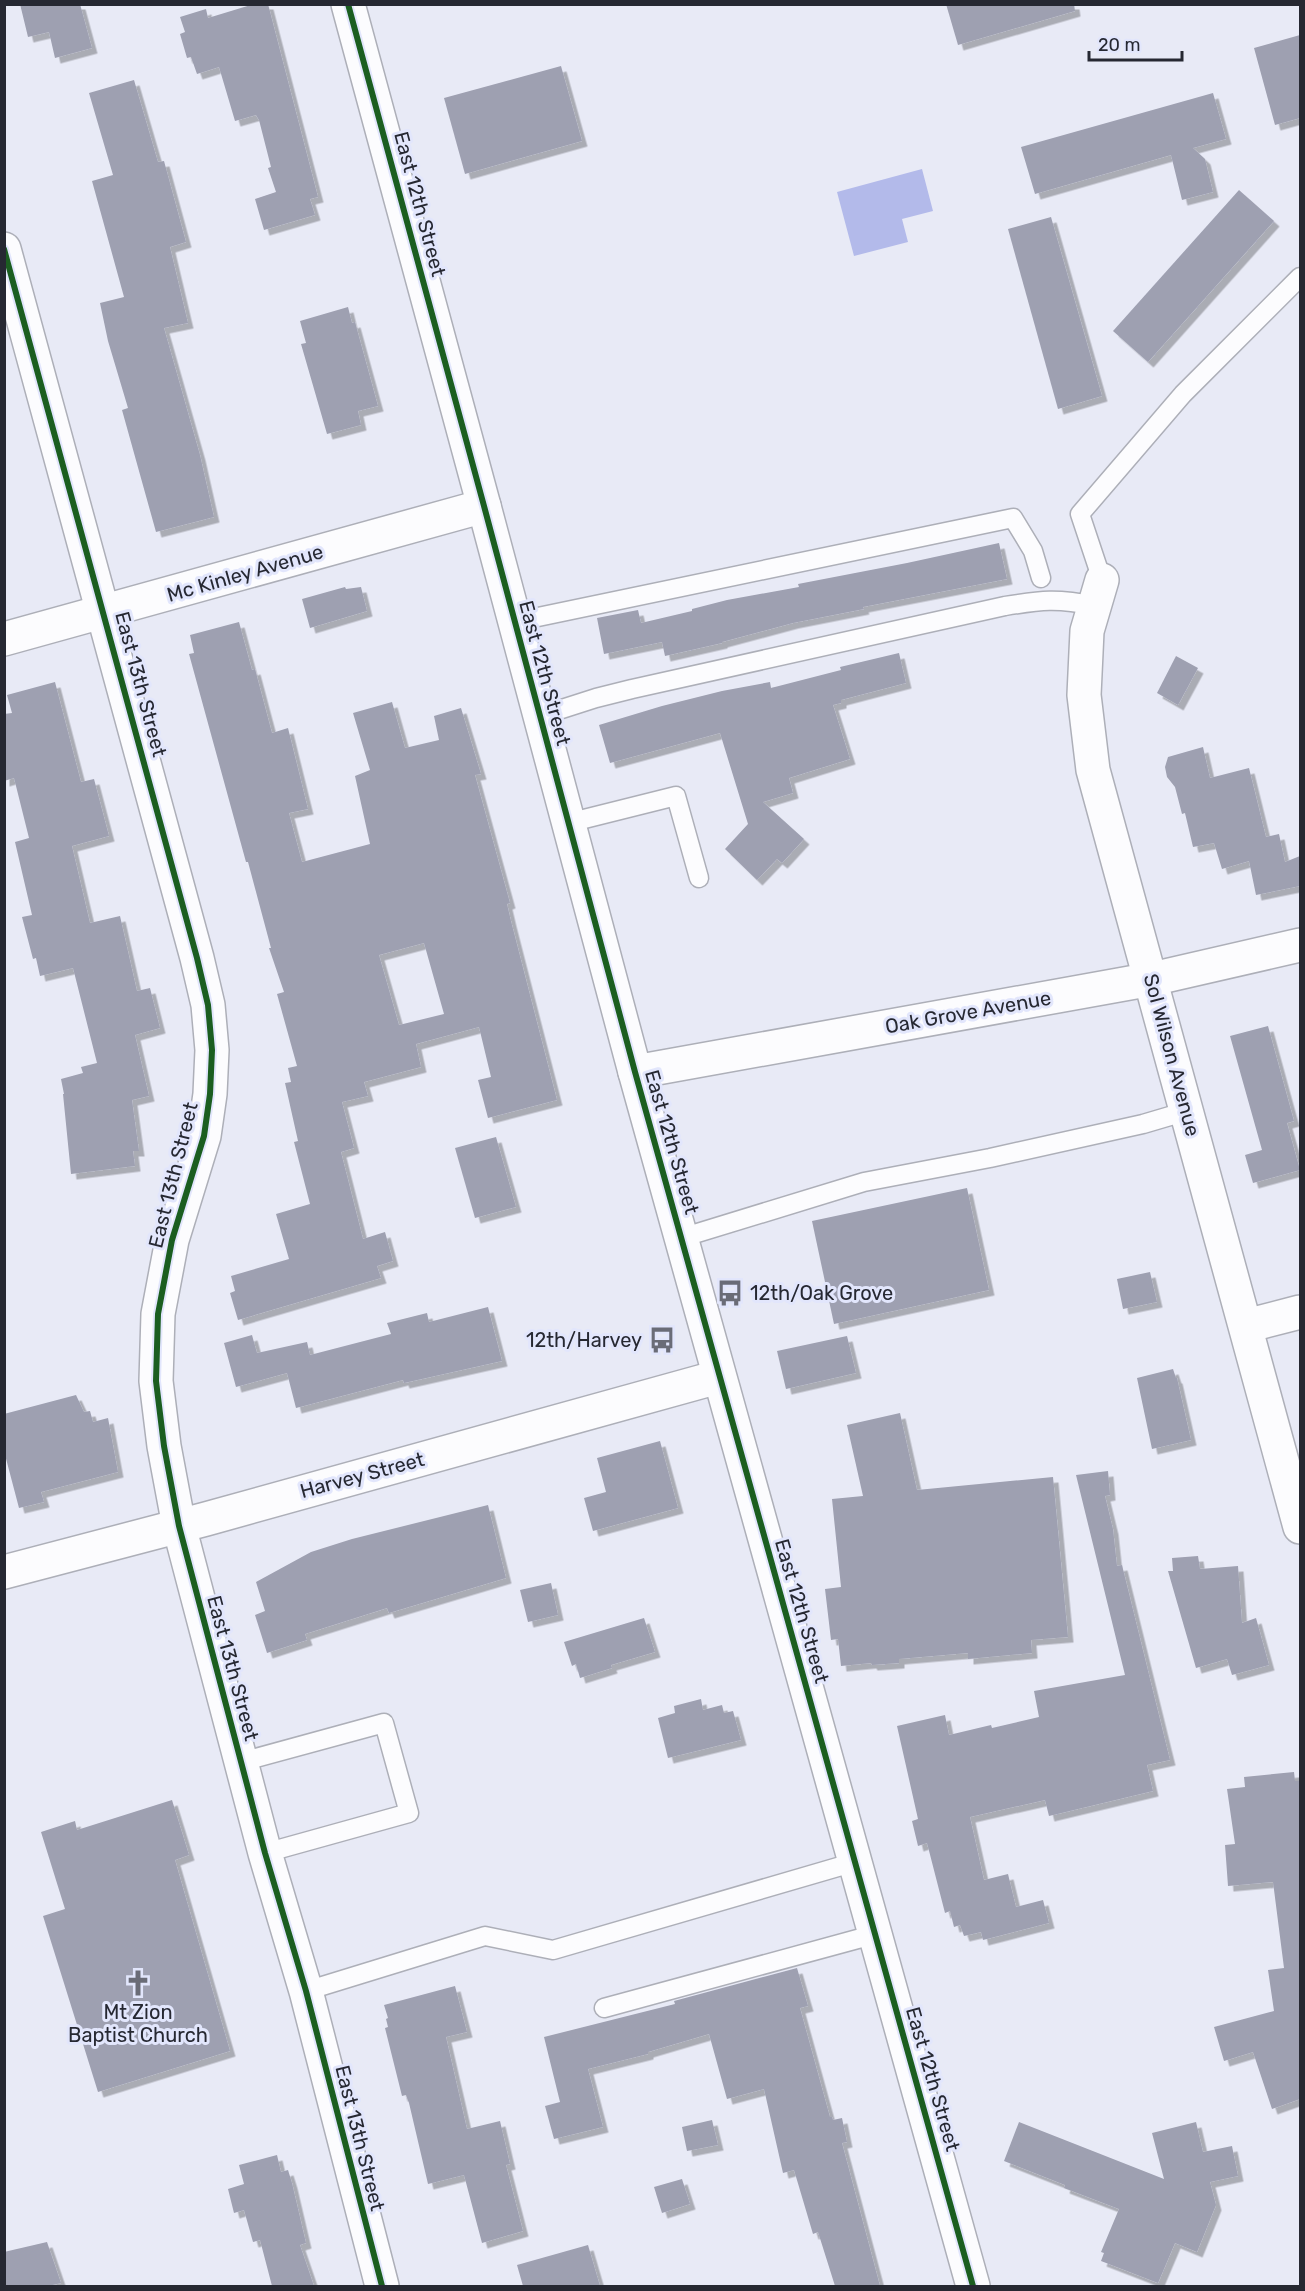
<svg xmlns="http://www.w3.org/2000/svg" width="1305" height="2291" viewBox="0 0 1305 2291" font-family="Rubik,sans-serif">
<defs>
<filter id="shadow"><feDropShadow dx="5.5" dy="5.5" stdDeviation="0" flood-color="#0004"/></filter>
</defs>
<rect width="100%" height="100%" fill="#e8eaf6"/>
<!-- water -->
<path fill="#b3baea" d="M 922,169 L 933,211 L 902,219 L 908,242 L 854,256 L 837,192 Z"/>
<!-- building -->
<g fill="#9ea0b1" fill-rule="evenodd" filter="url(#shadow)">
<path d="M 20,4 L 80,4 L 92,48 L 55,58 L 49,32 L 28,37 Z"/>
<path d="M 254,4 L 268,4 L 318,197 L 310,199 L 315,215 L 264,230 L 255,199 L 276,192 L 268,168 L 271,167 L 259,120 L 256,115 L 235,121 L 219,67 L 197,74 L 191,57 L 187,58 L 180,34 L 185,32 L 180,17 L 206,9 L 208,18 Z"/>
<path d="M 946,4 L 1074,4 L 1075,11 L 958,45 Z"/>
<path d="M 1300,35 L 1300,118 L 1275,125 L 1254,48 Z"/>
<path d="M 561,66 L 582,141 L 465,174 L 444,98 Z"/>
<path d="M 134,80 L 158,162 L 164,161 L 186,242 L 170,247 L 188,323 L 164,328 L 200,455 L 214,517 L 156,532 L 122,410 L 128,408 L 108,341 L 100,303 L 124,297 L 92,181 L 113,175 L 89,93 Z"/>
<path d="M 1213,93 L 1226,139 L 1193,148 L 1205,159 L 1213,192 L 1182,200 L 1171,155 L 1035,194 L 1021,147 Z"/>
<path d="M 1239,190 L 1274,221 L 1148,362 L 1113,331 Z"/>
<path d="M 1051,217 L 1102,396 L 1058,409 L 1008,229 Z"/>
<path d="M 348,307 L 352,323 L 355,322 L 378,406 L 358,411 L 361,425 L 327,434 L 301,344 L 306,343 L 300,321 Z"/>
<path d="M 999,543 L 1007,579 L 863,607 L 864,609 L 793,623 L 722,642 L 722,643 L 665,656 L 662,642 L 604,654 L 597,618 L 638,610 L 641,623 L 692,611 L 692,609 L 727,600 L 799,587 L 798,584 L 907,563 Z"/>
<path d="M 345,587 L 346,589 L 361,587 L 367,611 L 310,628 L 302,599 Z"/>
<path d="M 239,622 L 252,670 L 255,669 L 272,733 L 288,728 L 308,809 L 289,813 L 302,862 L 370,844 L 355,776 L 370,770 L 353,713 L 392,702 L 405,748 L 439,740 L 434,716 L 461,708 L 481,774 L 475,775 L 510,903 L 507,904 L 511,921 L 557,1100 L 488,1118 L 478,1080 L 491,1077 L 479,1027 L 416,1044 L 421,1067 L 364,1082 L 368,1096 L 342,1102 L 354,1148 L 341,1152 L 363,1239 L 385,1232 L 393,1261 L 377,1266 L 381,1278 L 238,1320 L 230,1293 L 235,1291 L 231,1276 L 289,1259 L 276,1214 L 310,1204 L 294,1142 L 298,1141 L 285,1083 L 291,1082 L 288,1068 L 297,1066 L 277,994 L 284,992 L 269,948 L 271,948 L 248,862 L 246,862 L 189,654 L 194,653 L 190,635 ZM 424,943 L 444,1014 L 399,1025 L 379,955 Z"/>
<path d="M 899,653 L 906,683 L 841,700 L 841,703 L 833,705 L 850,759 L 789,778 L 793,793 L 763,802 L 804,839 L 782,863 L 777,859 L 757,880 L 725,849 L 748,824 L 720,733 L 610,763 L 599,725 L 662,706 L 722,691 L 770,682 L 771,688 L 841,670 L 840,667 Z"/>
<path d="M 1176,656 L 1198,668 L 1178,705 L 1157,693 Z"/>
<path d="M 55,682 L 81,782 L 94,779 L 109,836 L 72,846 L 90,923 L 120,916 L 137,991 L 150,988 L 160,1028 L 135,1035 L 149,1096 L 132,1100 L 139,1151 L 133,1151 L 135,1166 L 71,1174 L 63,1094 L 64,1094 L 61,1079 L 83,1073 L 81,1067 L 97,1063 L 73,968 L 40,976 L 36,958 L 33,959 L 22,917 L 32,915 L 15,842 L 29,838 L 14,778 L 4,781 L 4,714 L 12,713 L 7,695 Z"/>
<path d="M 1203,747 L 1210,778 L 1249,768 L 1266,837 L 1279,834 L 1285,862 L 1300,856 L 1300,886 L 1256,895 L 1249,861 L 1222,869 L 1214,843 L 1193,847 L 1185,813 L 1182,814 L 1175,787 L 1167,777 L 1165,767 L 1168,757 Z"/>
<path d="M 1268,1026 L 1294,1121 L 1287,1123 L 1300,1170 L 1253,1183 L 1245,1155 L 1262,1150 L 1230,1036 Z"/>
<path d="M 496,1137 L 516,1207 L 475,1218 L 455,1148 Z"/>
<path d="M 967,1188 L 989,1290 L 834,1324 L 812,1221 Z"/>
<path d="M 1150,1272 L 1157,1302 L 1123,1309 L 1117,1279 Z"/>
<path d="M 488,1307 L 502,1361 L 404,1383 L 403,1380 L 296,1408 L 287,1373 L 236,1387 L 224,1343 L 252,1335 L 257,1353 L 307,1342 L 310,1355 L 391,1334 L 387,1323 L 427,1313 L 429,1322 Z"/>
<path d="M 847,1336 L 856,1373 L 786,1389 L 777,1351 Z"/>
<path d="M 1173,1369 L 1176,1378 L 1177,1378 L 1191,1440 L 1152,1449 L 1137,1378 Z"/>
<path d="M 76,1395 L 84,1412 L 90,1411 L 93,1422 L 108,1418 L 118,1472 L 41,1492 L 44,1502 L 19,1508 L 4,1451 L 4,1414 Z"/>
<path d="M 900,1413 L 917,1490 L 1053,1477 L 1068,1637 L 1031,1640 L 1032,1653 L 968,1659 L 968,1653 L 899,1659 L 899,1663 L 872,1665 L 871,1663 L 841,1666 L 838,1639 L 831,1640 L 825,1589 L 841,1587 L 832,1499 L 863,1496 L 847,1425 Z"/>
<path d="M 660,1441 L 678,1508 L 593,1531 L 584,1498 L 606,1492 L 597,1458 Z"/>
<path d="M 1108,1471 L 1110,1495 L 1105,1496 L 1113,1529 L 1117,1566 L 1122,1565 L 1170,1760 L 1147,1765 L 1153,1791 L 1049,1816 L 1045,1800 L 970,1817 L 984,1880 L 1008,1874 L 1016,1907 L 1043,1900 L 1049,1923 L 983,1940 L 981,1932 L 964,1936 L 960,1925 L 954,1927 L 950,1911 L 945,1913 L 927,1843 L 918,1846 L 912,1821 L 918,1819 L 897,1726 L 945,1715 L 949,1735 L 991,1725 L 992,1728 L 1039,1717 L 1034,1691 L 1125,1675 L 1076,1475 Z"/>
<path d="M 488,1505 L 506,1578 L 389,1613 L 387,1608 L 305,1634 L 307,1640 L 267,1653 L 255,1615 L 265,1611 L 256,1582 L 311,1552 L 352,1539 Z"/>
<path d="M 1198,1556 L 1200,1569 L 1238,1566 L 1242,1623 L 1256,1618 L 1269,1665 L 1232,1675 L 1227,1659 L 1196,1668 L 1168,1571 L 1173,1571 L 1172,1558 Z"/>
<path d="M 551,1583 L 558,1615 L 528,1622 L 520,1590 Z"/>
<path d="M 644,1618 L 655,1652 L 611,1665 L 612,1668 L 580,1678 L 576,1664 L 572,1666 L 564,1642 Z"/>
<path d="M 701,1699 L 703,1710 L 722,1705 L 724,1713 L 733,1711 L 741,1740 L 668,1758 L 658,1718 L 675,1713 L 674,1706 Z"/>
<path d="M 1294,1772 L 1295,1781 L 1300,1781 L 1300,2099 L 1272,2109 L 1253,2052 L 1224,2061 L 1214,2027 L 1274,2011 L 1268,1970 L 1284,1968 L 1273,1882 L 1228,1886 L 1225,1845 L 1235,1844 L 1227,1789 L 1245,1787 L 1244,1777 Z"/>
<path d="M 172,1800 L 189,1855 L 175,1860 L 230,2051 L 98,2092 L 43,1916 L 65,1909 L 41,1832 L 75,1821 L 77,1830 Z"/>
<path d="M 797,1968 L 808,2006 L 800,2008 L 830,2117 L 832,2117 L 833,2120 L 842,2118 L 847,2142 L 842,2143 L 880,2286 L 835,2286 L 818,2232 L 813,2234 L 794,2170 L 783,2173 L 764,2089 L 727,2099 L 709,2034 L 648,2052 L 648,2054 L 588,2069 L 603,2127 L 554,2139 L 545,2106 L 560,2102 L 544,2037 L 675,2004 L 674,2001 Z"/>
<path d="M 455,1986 L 467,2032 L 446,2037 L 467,2129 L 500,2121 L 510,2164 L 506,2165 L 523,2231 L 482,2243 L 464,2175 L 428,2184 L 409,2103 L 406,2095 L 402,2096 L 385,2028 L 388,2027 L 386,2019 L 388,2018 L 384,2005 Z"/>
<path d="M 712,2120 L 718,2145 L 687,2151 L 682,2127 Z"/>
<path d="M 1019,2122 L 1164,2179 L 1152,2133 L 1196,2122 L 1203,2152 L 1232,2146 L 1238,2176 L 1210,2182 L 1216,2205 L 1197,2252 L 1175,2243 L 1158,2283 L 1101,2261 L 1104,2253 L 1101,2252 L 1119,2209 L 1064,2188 L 1065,2185 L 1004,2161 Z"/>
<path d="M 277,2155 L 281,2172 L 288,2170 L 292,2183 L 306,2243 L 300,2245 L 314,2286 L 272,2286 L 260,2240 L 253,2242 L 244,2210 L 234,2213 L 228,2189 L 244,2184 L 239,2165 Z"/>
<path d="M 682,2179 L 690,2204 L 662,2213 L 654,2187 Z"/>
<path d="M 47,2242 L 61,2283 L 48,2286 L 4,2286 L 4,2252 Z"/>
<path d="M 588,2245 L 600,2286 L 523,2286 L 517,2265 Z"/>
</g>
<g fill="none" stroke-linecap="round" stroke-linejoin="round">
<!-- service casing -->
<g stroke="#adafb8" stroke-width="21">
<g id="service">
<path d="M 1102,580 L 1080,514 L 1183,394 L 1300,277"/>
<path d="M 514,622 L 1013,518 L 1033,551 L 1041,578"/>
<path d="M 540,716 L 596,698 L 632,689 L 1005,606 C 1042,600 1057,598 1095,606"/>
<path d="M 568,823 L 676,796 L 699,878"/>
<path d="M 681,1238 L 864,1182 L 990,1158 L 1143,1124 L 1187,1111"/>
<path d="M 241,1762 L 384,1723 L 409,1813 L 265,1853"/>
<path d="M 306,1991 L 485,1936 L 553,1950 L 855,1862"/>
<path d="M 604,2008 L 876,1934"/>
</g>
</g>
<!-- minor casing -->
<g stroke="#adafb8" stroke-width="36">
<g id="minor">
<path d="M 4,249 L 197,958 L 208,1005 L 212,1050 L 210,1094 L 204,1136 L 172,1240 L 158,1314 L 156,1381 L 164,1446 L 179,1526 L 265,1853 L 306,1991 L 382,2286"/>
<path d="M 1102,580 L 1087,631 L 1084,695 L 1093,770 L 1300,1527"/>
<path d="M 4,639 L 484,506"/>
<path d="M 635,1072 L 1152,979 L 1300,945"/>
<path d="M 1246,1326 L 1300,1312"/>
<path d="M 4,1572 L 206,1519 L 718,1377"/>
</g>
</g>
<!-- tertiary casing -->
<g stroke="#adafb8" stroke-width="36">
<path id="tertiary" d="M 348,4 L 484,506 L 635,1072 L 973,2286"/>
</g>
<!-- service -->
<use href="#service" stroke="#fcfcfe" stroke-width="18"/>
<!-- minor -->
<use href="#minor" stroke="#fcfcfe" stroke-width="33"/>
<!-- tertiary -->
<use href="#tertiary" stroke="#fcfcfe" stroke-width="33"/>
<!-- cycleway casing -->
<g stroke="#e2e6fc" stroke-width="10">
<g id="cycleway">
<path d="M 348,4 L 484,506 L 635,1072 L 973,2286"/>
<path d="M 4,249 L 197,958 L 208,1005 L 212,1050 L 210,1094 L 204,1136 L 172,1240 L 158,1314 L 156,1381 L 164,1446 L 179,1526 L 265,1853 L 306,1991 L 382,2286"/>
</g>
</g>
<!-- cycleway -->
<use href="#cycleway" stroke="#1b5e20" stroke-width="6"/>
</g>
<!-- icons -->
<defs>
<g id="bus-bare" transform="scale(2.07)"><path d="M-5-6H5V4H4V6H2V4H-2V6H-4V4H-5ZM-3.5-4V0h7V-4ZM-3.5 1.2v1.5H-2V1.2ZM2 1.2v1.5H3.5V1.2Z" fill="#6a6c77" stroke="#e2e6fc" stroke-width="2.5" paint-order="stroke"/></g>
<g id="church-bare" transform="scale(2.07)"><path d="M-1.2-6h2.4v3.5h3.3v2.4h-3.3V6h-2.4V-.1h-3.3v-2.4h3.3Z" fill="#6a6c77" stroke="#e2e6fc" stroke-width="2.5" paint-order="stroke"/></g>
</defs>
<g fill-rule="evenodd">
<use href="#bus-bare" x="730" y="1293"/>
<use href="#bus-bare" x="662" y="1340"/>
<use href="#church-bare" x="138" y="1983"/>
</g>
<g text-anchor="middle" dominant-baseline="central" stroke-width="6" stroke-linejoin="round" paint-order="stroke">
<!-- street labels -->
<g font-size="20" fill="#262832" stroke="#e2e6fc">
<text transform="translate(420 204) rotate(75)">East 12th Street</text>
<text transform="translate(245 573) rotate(-16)">Mc Kinley Avenue</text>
<text transform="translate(545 673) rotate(75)">East 12th Street</text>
<text transform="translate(141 684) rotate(75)">East 13th Street</text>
<text transform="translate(968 1012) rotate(-10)">Oak Grove Avenue</text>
<text transform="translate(1172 1055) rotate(75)">Sol Wilson Avenue</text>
<text transform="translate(672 1142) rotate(74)">East 12th Street</text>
<text transform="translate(173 1175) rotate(-76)">East 13th Street</text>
<text transform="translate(362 1475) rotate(-15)">Harvey Street</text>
<text transform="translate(802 1611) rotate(74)">East 12th Street</text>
<text transform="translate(233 1668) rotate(75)">East 13th Street</text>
<text transform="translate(933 2079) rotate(74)">East 12th Street</text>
<text transform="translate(360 2138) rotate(76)">East 13th Street</text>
</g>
<!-- poi labels -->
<g font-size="20" fill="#262832" stroke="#e2e6fc" text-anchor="start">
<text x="750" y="1293">12th/Oak Grove</text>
<text x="642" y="1340" text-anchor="end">12th/Harvey</text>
<text x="138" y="2012" text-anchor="middle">Mt Zion<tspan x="138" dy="23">Baptist Church</tspan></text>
</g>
</g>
<!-- border -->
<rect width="1305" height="2291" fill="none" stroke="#262832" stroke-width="12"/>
<!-- scale -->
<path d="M1089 51v9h93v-9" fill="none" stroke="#262832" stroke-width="3"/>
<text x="1098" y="51" font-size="18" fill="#262832" stroke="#e2e6fc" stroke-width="4.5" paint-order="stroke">20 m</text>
</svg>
